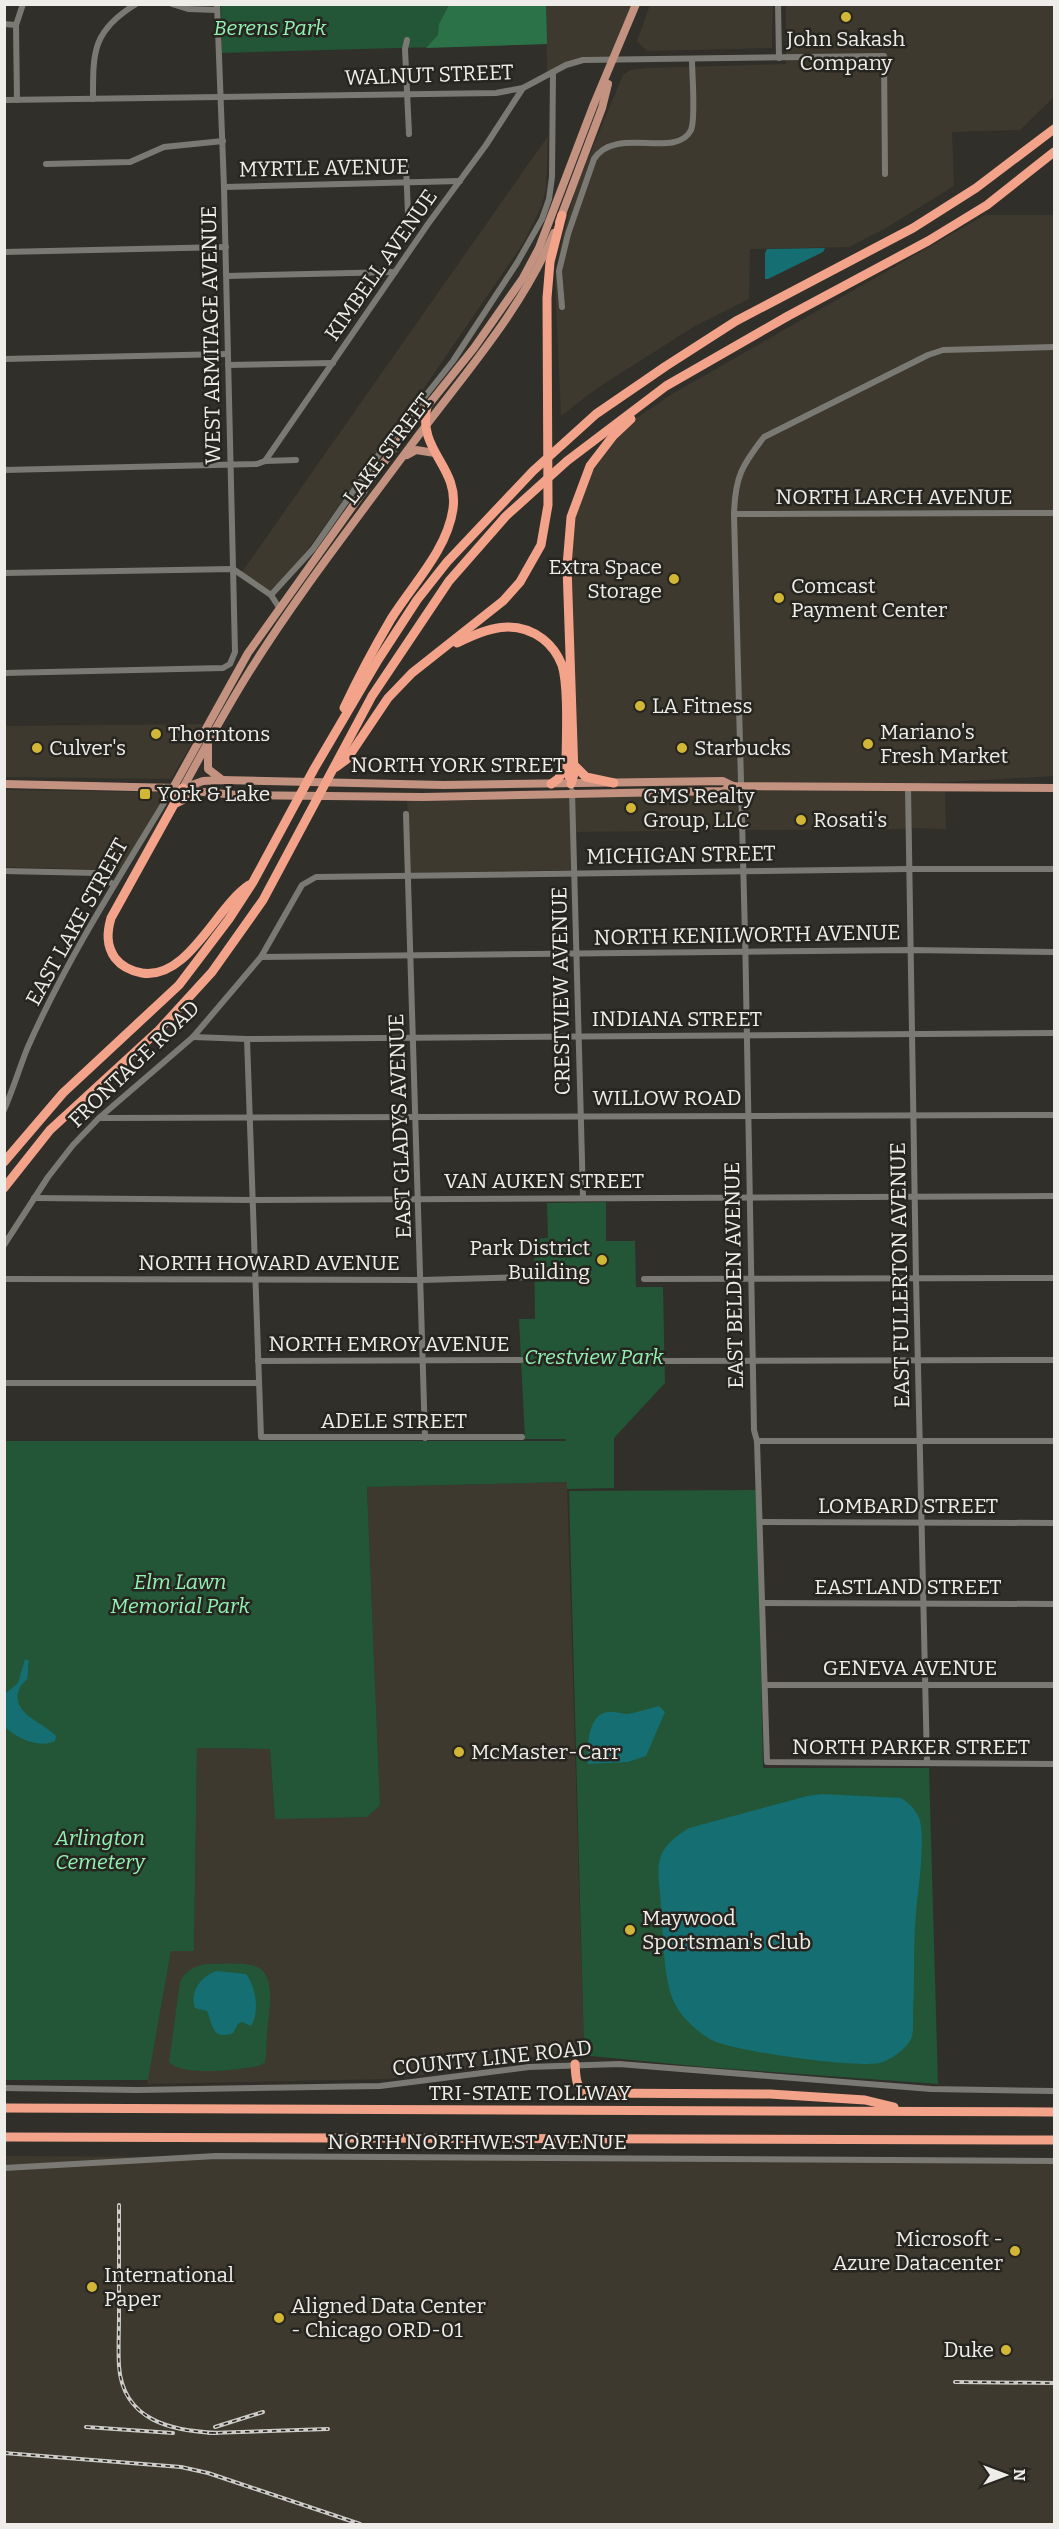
<svg xmlns="http://www.w3.org/2000/svg" width="1059" height="2529" viewBox="0 0 1059 2529" font-family="Bitter,serif">
<rect width="100%" height="100%" fill="#312f29"/>
<!-- built -->
<g fill="#3d392e">
<path d="M 546,5 L 633,5 L 613,58 L 582,58 L 547,72 Z"/>
<path d="M 650,5 L 773,5 L 772,48 L 647,51 L 637,41 Z"/>
<path d="M 786,5 L 1054,5 L 1054,97 L 1020,130 L 952,132 L 954,186 L 886,228 L 849,247 L 750,249 L 749,299 L 695,326 L 596,389 L 561,416 L 555,281 L 562,240 L 575,190 L 623,75 L 630,70 L 646,68 L 786,64 Z"/>
<path d="M 548,136 L 546,190 L 541,207 L 524,242 L 420,394 L 295,567 L 271,591 L 242,572 Z"/>
<path d="M 985,215 L 1054,215 L 1054,776 L 911,784 L 578,787 L 570,570 L 572,534 L 579,499 L 593,468 L 613,440 L 635,419 L 672,394 Z"/>
<path d="M 203,724 L 171,779 L 5,777 L 5,726 Z"/>
<path d="M 740,788 L 740,830 L 575,832 L 574,791 Z"/>
<path d="M 744,788 L 906,788 L 907,829 L 743,830 Z"/>
<path d="M 909,788 L 945,789 L 946,829 L 911,828 Z"/>
<path d="M 5,790 L 158,792 L 163,799 L 121,870 L 5,867 Z"/>
<path d="M 570,793 L 573,870 L 410,873 L 407,796 Z"/>
<path d="M 567,1482 L 584,2049 L 446,2072 L 387,2079 L 147,2084 L 171,1951 L 194,1950 L 197,1748 L 270,1749 L 275,1818 L 380,1805 L 367,1487 Z"/>
<path d="M 5,2156 L 1054,2161 L 1054,2524 L 5,2524 Z"/>
</g>
<!-- green -->
<g fill="#225636">
<path d="M 221,5 L 546,5 L 547,44 L 222,53 Z"/>
<path d="M 606,1202 L 606,1241 L 635,1241 L 636,1287 L 663,1287 L 665,1383 L 614,1438 L 614,1488 L 567,1489 L 567,1482 L 367,1487 L 380,1805 L 367,1817 L 275,1819 L 270,1749 L 197,1748 L 194,1951 L 171,1951 L 148,2080 L 5,2080 L 5,1441 L 566,1441 L 566,1452 L 566,1439 L 525,1439 L 519,1319 L 535,1319 L 534,1239 L 548,1238 L 547,1203 Z"/>
<path d="M 757,1490 L 763,1768 L 929,1768 L 938,2084 L 704,2067 L 591,2056 L 584,2049 L 569,1491 Z"/>
<path d="M 207,1964 C 220,1964 253,1961 262,1970 C 276,1984 268,2017 267,2034 C 266,2043 267,2053 265,2062 L 261,2065 C 244,2070 181,2077 169,2062 L 180,1982 C 186,1970 194,1966 207,1964 Z"/>
</g>
<!-- forest -->
<path fill="#2c7248" d="M 449,5 L 546,5 L 547,44 L 426,48 L 438,35 L 439,24 Z"/>
<!-- water -->
<g fill="#156e71">
<path d="M 825,248 L 823,252 L 768,279 L 765,279 L 765,253 L 767,249 Z"/>
<path d="M 25,1659 L 29,1661 C 27,1666 29,1674 27,1679 C 25,1682 22,1684 20,1687 C 8,1713 42,1721 56,1736 L 55,1741 C 40,1749 16,1738 5,1727 L 5,1694 L 18,1683 Z"/>
<path d="M 659,1706 L 665,1712 L 646,1756 L 628,1762 L 588,1764 C 587,1749 587,1714 608,1712 C 614,1711 621,1714 627,1714 C 637,1713 649,1708 659,1706 Z"/>
<path d="M 822,1794 L 901,1798 C 909,1803 915,1809 919,1818 C 926,1835 918,1892 916,1913 C 913,1946 915,1979 913,2012 C 913,2021 914,2032 911,2039 C 906,2049 893,2058 883,2062 C 862,2070 735,2051 714,2041 C 699,2034 682,2018 675,2004 C 663,1981 663,1932 661,1905 C 658,1866 651,1851 689,1828 L 807,1796 Z"/>
<path d="M 217,1971 L 246,1974 C 256,1987 260,2012 251,2026 L 242,2022 L 238,2024 L 233,2033 C 211,2041 213,2024 207,2011 L 195,2008 C 189,1992 202,1975 217,1971 Z"/>
</g>
<g fill="none" stroke-linecap="round" stroke-linejoin="round">
<!-- minor -->
<g stroke="#7b7973" stroke-width="6">
<path d="M 172,4 L 188,9 L 217,10"/>
<path d="M 778,4 L 779,58"/>
<path d="M 4,24 L 16,25"/>
<path d="M 407,40 L 405,49 L 409,134"/>
<path d="M 93,99 C 93,52 92,31 136,4"/>
<path d="M 4,100 L 496,93 L 523,88 L 566,65 L 583,60 L 884,56 L 885,174"/>
<path d="M 17,100 L 16,25 L 23,4"/>
<path d="M 46,164 L 130,162 L 164,147 L 223,141"/>
<path d="M 406,165 L 408,214"/>
<path d="M 224,187 L 460,181"/>
<path d="M 4,252 L 226,247"/>
<path d="M 227,276 L 395,272"/>
<path d="M 562,307 L 559,271 L 568,234 L 594,159 C 616,125 676,160 691,130 C 696,119 692,74 692,60"/>
<path d="M 1054,347 L 943,350 L 928,355 L 764,437 C 742,465 735,477 734,514 C 743,819 750,1125 754,1430 L 757,1441 L 767,1762 L 1054,1764"/>
<path d="M 4,359 L 227,354"/>
<path d="M 228,365 L 333,363"/>
<path d="M 265,461 L 428,224 L 486,145 L 523,88"/>
<path d="M 4,470 L 257,464 L 265,461 L 296,460"/>
<path d="M 734,514 L 1054,513"/>
<path d="M 4,573 L 233,569 L 271,595 L 280,609"/>
<path d="M 271,595 L 313,549 L 380,453 L 453,361 L 517,263 L 542,219 L 549,199 L 552,177 L 553,72"/>
<path d="M 4,673 L 223,668 L 230,664 L 235,652 L 224,187 L 217,4"/>
<path d="M 908,787 L 916,1278 L 927,1763"/>
<path d="M 572,791 L 583,1197"/>
<path d="M 406,814 L 425,1438"/>
<path d="M 4,871 L 97,873 L 114,885"/>
<path d="M 261,957 L 910,950 L 1054,952"/>
<path d="M 193,1037 L 247,1039 L 1054,1033"/>
<path d="M 247,1039 L 261,1437 L 522,1437"/>
<path d="M 4,1110 C 13,1090 19,1069 27,1049 C 67,958 122,873 173,788"/>
<path d="M 100,1118 L 1054,1115"/>
<path d="M 34,1198 L 252,1200 L 1054,1196"/>
<path d="M 4,1245 L 48,1177 L 73,1145 L 99,1118 L 193,1037 L 261,957 L 302,885 L 316,877 L 909,869 L 1054,869"/>
<path d="M 4,1279 L 421,1280 L 532,1277"/>
<path d="M 644,1279 L 1054,1278"/>
<path d="M 258,1361 L 521,1360"/>
<path d="M 661,1361 L 1054,1360"/>
<path d="M 4,1383 L 259,1383"/>
<path d="M 757,1441 L 1054,1441"/>
<path d="M 761,1522 L 1054,1523"/>
<path d="M 762,1603 L 1054,1604"/>
<path d="M 765,1685 L 1054,1685"/>
<path d="M 4,2088 L 137,2090 L 380,2086 L 529,2067 L 619,2064 L 931,2089 L 1054,2091"/>
<path d="M 4,2168 L 216,2156 L 1054,2161"/>
</g>
<!-- major -->
<g stroke="#c39280" stroke-width="8">
<path d="M 559,222 L 602,108 L 608,84"/>
<path d="M 407,455 L 416,450 L 435,453"/>
<path d="M 208,745 L 208,769 L 221,779"/>
<path d="M 4,784 L 177,788"/>
<path d="M 173,788 L 248,653 L 397,444 L 474,348 L 523,278 L 539,248 L 594,104 L 636,4"/>
<path d="M 183,788 L 203,781 L 222,780 L 444,785 L 723,781 L 733,786 L 1054,788"/>
<path d="M 183,788 C 203,751 224,713 246,677 C 296,596 356,520 412,444 C 463,375 520,313 554,233"/>
<path d="M 192,791 L 237,795 L 423,797 L 723,791 L 733,786"/>
</g>
<!-- highway -->
<g stroke="#f3a389" stroke-width="9">
<path d="M 457,643 C 487,628 515,618 543,639 C 552,646 558,655 562,665 C 569,688 566,741 566,767 L 568,775 L 571,779"/>
<path d="M 344,708 C 358,678 374,648 391,619 C 413,584 447,550 453,509 C 459,466 417,451 427,406"/>
<path d="M 574,765 L 586,777 L 614,783"/>
<path d="M 336,767 L 347,759 L 388,698 L 412,673 L 503,601 L 520,582 L 541,545 L 548,505 L 547,298 L 550,262 L 562,215"/>
<path d="M 551,784 L 558,779 L 566,767"/>
<path d="M 571,784 L 574,774 L 567,566 L 571,517 L 590,466 L 613,436 L 631,419"/>
<path d="M 183,788 L 111,918 C 107,932 106,945 115,958 C 122,967 131,971 142,973 C 188,980 216,907 249,885"/>
<path d="M 176,803 L 198,792"/>
<path d="M 4,1162 L 63,1093 L 179,985 L 229,919 L 253,882 L 314,769 L 378,660 L 417,600 L 447,562 L 533,471 L 596,414 L 666,366 L 736,321 L 913,228 L 976,188 L 1054,129"/>
<path d="M 4,1188 L 50,1130 L 159,1030 L 212,972 L 263,900 L 372,696 L 449,581 L 506,516 L 567,461 L 666,386 L 788,316 L 928,241 L 987,205 L 1054,152"/>
<path d="M 575,2064 C 576,2076 575,2086 585,2093 L 770,2094 L 865,2100 L 894,2107"/>
<path d="M 4,2108 L 1054,2112"/>
<path d="M 4,2137 L 1054,2140"/>
</g>
<!-- rail casing -->
<g stroke="#cdccc8" stroke-width="4">
<g id="rail">
<path d="M 119,2205 C 119,2242 119,2279 119,2316 C 119,2332 118,2349 119,2366 C 123,2421 172,2431 217,2433"/>
<path d="M 955,2382 L 1054,2383"/>
<path d="M 86,2427 L 173,2433"/>
<path d="M 215,2427 L 263,2412"/>
<path d="M 209,2433 L 328,2429"/>
<path d="M 4,2453 L 181,2467 L 208,2473 L 360,2524"/>
</g>
</g>
<!-- rail -->
<use href="#rail" stroke="#272520" stroke-width="1.5" stroke-dasharray="4.5" stroke-linecap="butt"/>
</g>
<!-- markers -->
<g fill="#d2b736" stroke="#272520" stroke-width="2">
<circle cx="846" cy="17" r="6"/>
<circle cx="674" cy="579" r="6"/>
<circle cx="779" cy="598" r="6"/>
<circle cx="640" cy="706" r="6"/>
<circle cx="156" cy="734" r="6"/>
<circle cx="868" cy="744" r="6"/>
<circle cx="37" cy="748" r="6"/>
<circle cx="682" cy="748" r="6"/>
<rect x="139" y="788" width="12" height="12" rx="3"/>
<circle cx="631" cy="808" r="6"/>
<circle cx="801" cy="820" r="6"/>
<circle cx="602" cy="1260" r="6"/>
<circle cx="459" cy="1752" r="6"/>
<circle cx="630" cy="1930" r="6"/>
<circle cx="1015" cy="2251" r="6"/>
<circle cx="92" cy="2287" r="6"/>
<circle cx="279" cy="2318" r="6"/>
<circle cx="1006" cy="2350" r="6"/>
</g>
<g text-anchor="middle" dominant-baseline="central" stroke-width="5" stroke-linejoin="round" paint-order="stroke">
<!-- park labels -->
<g font-size="21" font-style="italic" fill="#91f2b2" stroke="#272520">
<text x="270" y="28">Berens Park</text>
<text x="594" y="1357">Crestview Park</text>
<text x="180" y="1582">Elm Lawn<tspan x="180" dy="24">Memorial Park</tspan></text>
<text x="100" y="1838">Arlington<tspan x="100" dy="24">Cemetery</tspan></text>
</g>
<!-- poi labels -->
<g font-size="21" fill="#eeede9" stroke="#272520" text-anchor="start">
<text x="846" y="39" text-anchor="middle">John Sakash<tspan x="846" dy="24">Company</tspan></text>
<text x="662" y="567" text-anchor="end">Extra Space<tspan x="662" dy="24">Storage</tspan></text>
<text x="791" y="586">Comcast<tspan x="791" dy="24">Payment Center</tspan></text>
<text x="652" y="706">LA Fitness</text>
<text x="880" y="732">Mariano's<tspan x="880" dy="24">Fresh Market</tspan></text>
<text x="168" y="734">Thorntons</text>
<text x="49" y="748">Culver's</text>
<text x="694" y="748">Starbucks</text>
<text x="157" y="794">York &amp; Lake</text>
<text x="643" y="796">GMS Realty<tspan x="643" dy="24">Group, LLC</tspan></text>
<text x="813" y="820">Rosati's</text>
<text x="590" y="1248" text-anchor="end">Park District<tspan x="590" dy="24">Building</tspan></text>
<text x="471" y="1752">McMaster-Carr</text>
<text x="642" y="1918">Maywood<tspan x="642" dy="24">Sportsman's Club</tspan></text>
<text x="1003" y="2239" text-anchor="end">Microsoft -<tspan x="1003" dy="24">Azure Datacenter</tspan></text>
<text x="104" y="2275">International<tspan x="104" dy="24">Paper</tspan></text>
<text x="291" y="2306">Aligned Data Center<tspan x="291" dy="24">- Chicago ORD-01</tspan></text>
<text x="994" y="2350" text-anchor="end">Duke</text>
</g>
<!-- street labels -->
<g font-size="21" fill="#eeede9" stroke="#272520">
<text transform="translate(429 75) rotate(-2)">WALNUT STREET</text>
<text transform="translate(324 168) rotate(-1)">MYRTLE AVENUE</text>
<text transform="translate(381 265) rotate(-55)">KIMBELL AVENUE</text>
<text transform="translate(211 335) rotate(-91)">WEST ARMITAGE AVENUE</text>
<text transform="translate(388 449) rotate(-53)">LAKE STREET</text>
<text x="894" y="497">NORTH LARCH AVENUE</text>
<text x="458" y="765">NORTH YORK STREET</text>
<text transform="translate(681 855) rotate(-1)">MICHIGAN STREET</text>
<text transform="translate(77 922) rotate(-61)">EAST LAKE STREET</text>
<text transform="translate(747 935) rotate(-1)">NORTH KENILWORTH AVENUE</text>
<text transform="translate(561 991) rotate(-91)">CRESTVIEW AVENUE</text>
<text x="677" y="1019">INDIANA STREET</text>
<text transform="translate(134 1064) rotate(-44)">FRONTAGE ROAD</text>
<text x="667" y="1098">WILLOW ROAD</text>
<text transform="translate(400 1126) rotate(-92)">EAST GLADYS AVENUE</text>
<text x="544" y="1181">VAN AUKEN STREET</text>
<text x="269" y="1263">NORTH HOWARD AVENUE</text>
<text transform="translate(734 1275) rotate(-91)">EAST BELDEN AVENUE</text>
<text transform="translate(900 1275) rotate(-91)">EAST FULLERTON AVENUE</text>
<text x="389" y="1344">NORTH EMROY AVENUE</text>
<text x="394" y="1421">ADELE STREET</text>
<text x="908" y="1506">LOMBARD STREET</text>
<text x="908" y="1587">EASTLAND STREET</text>
<text x="910" y="1668">GENEVA AVENUE</text>
<text x="911" y="1747">NORTH PARKER STREET</text>
<text transform="translate(492 2058) rotate(-6)">COUNTY LINE ROAD</text>
<text x="530" y="2093">TRI-STATE TOLLWAY</text>
<text x="477" y="2142">NORTH NORTHWEST AVENUE</text>
</g>
</g>
<!-- border -->
<rect width="1059" height="2529" fill="none" stroke="#eeede9" stroke-width="12"/>
<!-- north arrow -->
<g transform="translate(1005 2475) rotate(90)" stroke="#272520" stroke-width="4.5" paint-order="stroke">
<path d="M0-4.5L10 22L0 15L-10 22Z" fill="#eeede9"/>
<text y="-9" font-size="16" font-weight="bold" text-anchor="middle" fill="#eeede9">N</text>
</g>
</svg>
